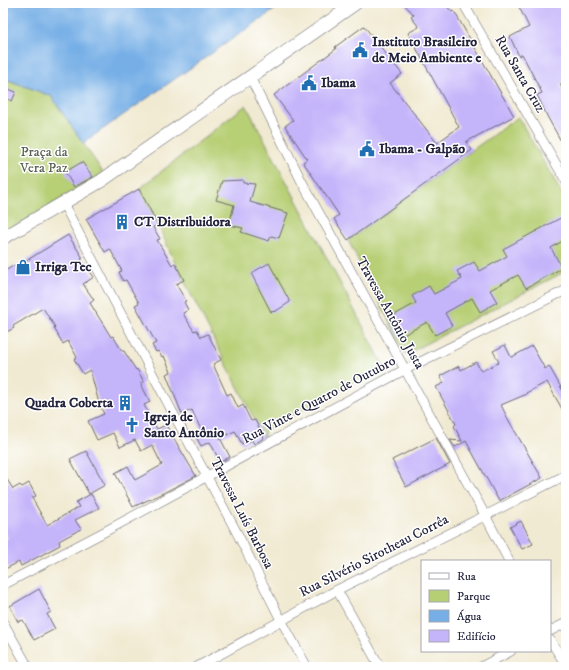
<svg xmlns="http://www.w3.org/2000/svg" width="569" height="670" viewBox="0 0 569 670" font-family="'IM FELL DW Pica',serif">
<rect width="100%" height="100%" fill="#fff"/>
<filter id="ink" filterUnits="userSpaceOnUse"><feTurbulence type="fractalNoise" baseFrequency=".025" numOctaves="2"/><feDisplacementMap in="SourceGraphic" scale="8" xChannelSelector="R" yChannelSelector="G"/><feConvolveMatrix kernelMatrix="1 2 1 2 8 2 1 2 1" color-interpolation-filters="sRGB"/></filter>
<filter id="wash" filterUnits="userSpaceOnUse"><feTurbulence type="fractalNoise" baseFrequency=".012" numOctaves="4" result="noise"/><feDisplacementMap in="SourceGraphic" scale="16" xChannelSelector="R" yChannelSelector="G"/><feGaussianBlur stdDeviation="0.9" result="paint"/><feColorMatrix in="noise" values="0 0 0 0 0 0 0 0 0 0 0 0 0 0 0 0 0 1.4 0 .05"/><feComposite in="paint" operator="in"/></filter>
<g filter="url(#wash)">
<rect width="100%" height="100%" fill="#f1ead2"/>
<!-- green -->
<g fill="#b7cf74" stroke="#6c7858">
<path d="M 3,78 L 51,96 L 104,174 L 3,233 Z"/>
<path d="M 246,105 L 384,366 L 265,430 L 264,438 L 175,263 L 158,225 L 139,189 Z"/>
<path d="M 518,117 L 566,201 L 566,271 L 406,354 L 348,240 Z"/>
</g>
<!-- water -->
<path fill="#76afe6" stroke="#4c6890" d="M 3,3 L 284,3 L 83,143 L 51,96 L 3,78 Z"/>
<g id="blocks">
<!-- building -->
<g fill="#c4b4fa">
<path d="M 403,3 L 444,3 L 452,12 L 454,11 L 514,116 L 466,142 L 472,150 L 348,240 L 334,219 L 339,215 L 303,162 L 307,159 L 285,126 L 293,120 L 274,95 L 336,49 L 335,47 L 364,26 L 402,74 L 390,83 L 437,143 L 459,127 L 408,33 L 419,27 L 411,17 L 414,15 Z"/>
<path d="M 517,3 L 566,3 L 566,81 L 560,84 L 566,96 L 566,150 L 548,118 L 537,95 L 542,93 L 522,54 L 519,56 L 510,37 L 529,27 Z"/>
<path d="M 6,88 L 16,92 L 12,101 L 3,97 Z"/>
<path d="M 82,162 L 93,177 L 74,187 L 65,172 Z"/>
<path d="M 243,180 L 243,183 L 255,184 L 250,202 L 288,213 L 279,238 L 271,236 L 269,241 L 241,232 L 243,228 L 229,225 L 234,205 L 216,200 L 222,181 Z"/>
<path d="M 139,189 L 158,225 L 153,227 L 160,239 L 157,240 L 172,265 L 175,263 L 184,280 L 176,284 L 186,301 L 184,302 L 188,310 L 183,313 L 185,317 L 194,331 L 197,330 L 201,337 L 208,334 L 221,360 L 213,364 L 227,395 L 231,393 L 238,408 L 243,405 L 251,421 L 255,420 L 264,438 L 254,444 L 252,440 L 242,444 L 235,431 L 220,438 L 230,457 L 220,462 L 210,442 L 201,446 L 195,435 L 202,432 L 192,410 L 182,414 L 166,374 L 171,372 L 164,356 L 162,357 L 158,351 L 156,352 L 152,345 L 156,343 L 135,305 L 139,303 L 126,280 L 123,281 L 119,272 L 122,271 L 110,249 L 105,252 L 86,219 Z"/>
<path d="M 566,215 L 566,239 L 551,248 L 562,268 L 526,288 L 518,275 L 490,290 L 497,302 L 480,312 L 472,298 L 445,313 L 452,326 L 435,335 L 427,322 L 400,337 L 389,318 L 416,303 L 412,296 L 429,286 L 434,294 L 462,279 L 457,271 L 474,262 L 480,271 L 507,256 L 503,249 Z"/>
<path d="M 68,235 L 83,258 L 81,259 L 94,277 L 83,284 L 94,300 L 90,303 L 111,337 L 113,336 L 122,351 L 124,351 L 136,370 L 137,369 L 144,382 L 141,384 L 150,402 L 144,405 L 157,429 L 166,425 L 196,476 L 163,493 L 133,507 L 115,473 L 128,466 L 135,480 L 162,465 L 152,445 L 141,451 L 135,440 L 120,447 L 113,433 L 97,440 L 88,421 L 104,414 L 99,403 L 90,370 L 83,374 L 74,359 L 77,357 L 68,341 L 63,344 L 54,328 L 55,327 L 43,308 L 13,326 L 14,328 L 3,334 L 3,272 L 15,265 L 16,267 Z"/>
<path d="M 269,263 L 290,302 L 276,311 L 271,312 L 252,275 L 255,271 Z"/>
<path d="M 505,345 L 511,357 L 512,357 L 532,346 L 545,369 L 549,366 L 563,391 L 566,389 L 566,416 L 547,382 L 526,393 L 527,394 L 501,405 L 508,419 L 542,478 L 499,501 L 466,441 L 455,447 L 450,440 L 462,441 L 454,426 L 456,424 L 436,387 L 444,383 L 440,376 L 459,366 L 461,370 L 476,362 L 481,371 L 498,363 L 499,362 L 493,351 Z"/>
<path d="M 436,438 L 450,464 L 406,487 L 392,460 Z"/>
<path d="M 86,451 L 105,485 L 89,494 L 70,459 Z"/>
<path d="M 3,473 L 13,489 L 20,485 L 22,487 L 29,483 L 36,496 L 32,498 L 47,525 L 79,507 L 76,502 L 91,494 L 99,508 L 75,520 L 81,529 L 59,541 L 60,545 L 21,566 L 19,562 L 3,570 L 3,540 L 8,538 L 3,529 Z"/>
<path d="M 521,521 L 533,544 L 522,549 L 510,527 Z"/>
<path d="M 39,589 L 51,612 L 47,614 L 55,629 L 34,640 L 23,620 L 18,622 L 10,606 Z"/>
</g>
</g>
</g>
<g filter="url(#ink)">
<use href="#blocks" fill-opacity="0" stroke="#6a6870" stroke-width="1"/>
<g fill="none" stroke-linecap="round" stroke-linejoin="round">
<!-- street casing -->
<g stroke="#6a6870" stroke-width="10">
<g id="street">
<path d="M 463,3 L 566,181"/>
<path d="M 250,77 L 302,182 L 485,515 L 509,561"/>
<path d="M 63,203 L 173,413 L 236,531 L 281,620 L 307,667"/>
<path d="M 3,585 L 104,532 L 404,370 L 566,290"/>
<path d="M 337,590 L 380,667"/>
<path d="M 3,622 L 28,667"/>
<path d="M 550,631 L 566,623"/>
<path d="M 550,640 L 566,665"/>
<path d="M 197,667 L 337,590 L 566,475"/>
<path d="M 481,667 L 511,651"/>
</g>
</g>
<!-- secondary casing -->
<g stroke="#6a6870" stroke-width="14">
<path id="secondary" d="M 3,238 L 101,181 L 356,3"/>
</g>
<!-- street -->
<use href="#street" stroke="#fff" stroke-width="9"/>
<!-- secondary -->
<use href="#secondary" stroke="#fff" stroke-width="13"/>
</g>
</g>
<!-- icons -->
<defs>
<g id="civic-bare" transform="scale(1.2)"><path d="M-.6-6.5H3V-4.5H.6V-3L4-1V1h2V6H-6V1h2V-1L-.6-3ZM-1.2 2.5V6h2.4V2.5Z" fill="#1f6fb2" stroke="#fff" stroke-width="2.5" paint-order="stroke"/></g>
<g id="building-bare" transform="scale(1.2)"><path d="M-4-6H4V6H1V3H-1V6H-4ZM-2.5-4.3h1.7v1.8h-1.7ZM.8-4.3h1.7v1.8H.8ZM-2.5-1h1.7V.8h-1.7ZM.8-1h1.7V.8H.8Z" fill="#1f6fb2" stroke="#fff" stroke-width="2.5" paint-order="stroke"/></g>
<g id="shop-bare" transform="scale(1.2)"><path d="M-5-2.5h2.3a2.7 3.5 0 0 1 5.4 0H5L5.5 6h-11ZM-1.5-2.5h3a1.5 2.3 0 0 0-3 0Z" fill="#1f6fb2" stroke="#fff" stroke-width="2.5" paint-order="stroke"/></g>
<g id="church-bare" transform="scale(1.2)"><path d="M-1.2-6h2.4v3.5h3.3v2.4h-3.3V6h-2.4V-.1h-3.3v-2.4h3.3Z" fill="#1f6fb2" stroke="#fff" stroke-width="2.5" paint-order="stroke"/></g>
</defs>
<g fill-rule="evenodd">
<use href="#civic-bare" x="360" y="50"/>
<use href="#civic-bare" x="309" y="83"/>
<use href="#civic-bare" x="367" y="149"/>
<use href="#building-bare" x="122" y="222"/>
<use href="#shop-bare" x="23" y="267"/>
<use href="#building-bare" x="125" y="403"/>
<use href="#church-bare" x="132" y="425"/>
</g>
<g text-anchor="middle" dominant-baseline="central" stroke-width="3" stroke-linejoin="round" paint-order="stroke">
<!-- poi labels -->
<g font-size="14" font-weight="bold" fill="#22223b" stroke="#fff" text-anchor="start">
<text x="372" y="42">Instituto Brasileiro<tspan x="372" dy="16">de Meio Ambiente e</tspan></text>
<text x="321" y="83">Ibama</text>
<text x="379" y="149">Ibama - Galpão</text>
<text x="134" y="222">CT Distribuidora</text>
<text x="35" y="267">Irriga Tec</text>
<text x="113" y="403" text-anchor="end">Quadra Coberta</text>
<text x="144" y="417">Igreja de<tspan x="144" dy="16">Santo Antônio</tspan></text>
</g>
<!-- street labels -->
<g font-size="14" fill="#22223b" stroke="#fff">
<text transform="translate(520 74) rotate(60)">Rua Santa Cruz</text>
<text transform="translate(390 313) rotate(61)">Travessa Antônio Justa</text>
<text transform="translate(319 400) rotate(-28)">Rua Vinte e Quatro de Outubro</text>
<text transform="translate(242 513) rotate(63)">Travessa Luís Barbosa</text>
<text transform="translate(374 556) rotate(-27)">Rua Silvério Sirotheau Corrêa</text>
</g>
<!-- park labels -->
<g font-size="14" fill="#565f4f" stroke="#fff">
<text x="44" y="152">Praça da<tspan x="44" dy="16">Vera Paz</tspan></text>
</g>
</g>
<!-- margin -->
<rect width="569" height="670" fill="none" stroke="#fff" stroke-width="16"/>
<!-- legend -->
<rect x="421" y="560" width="130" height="92" fill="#ffffff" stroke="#a7a7b1"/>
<rect x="429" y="573" width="20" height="6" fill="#ffffff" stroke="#a7a7b1"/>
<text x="457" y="580" font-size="12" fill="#22223b">Rua</text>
<rect x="429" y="590" width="20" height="12" fill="#b7cf74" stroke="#a7a7b1"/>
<text x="457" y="600" font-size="12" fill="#22223b">Parque</text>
<rect x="429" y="610" width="20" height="12" fill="#76afe6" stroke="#a7a7b1"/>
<text x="457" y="620" font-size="12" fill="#22223b">Água</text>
<rect x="429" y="630" width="20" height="12" fill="#c4b4fa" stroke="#a7a7b1"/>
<text x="457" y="640" font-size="12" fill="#22223b">Edifício</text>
</svg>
